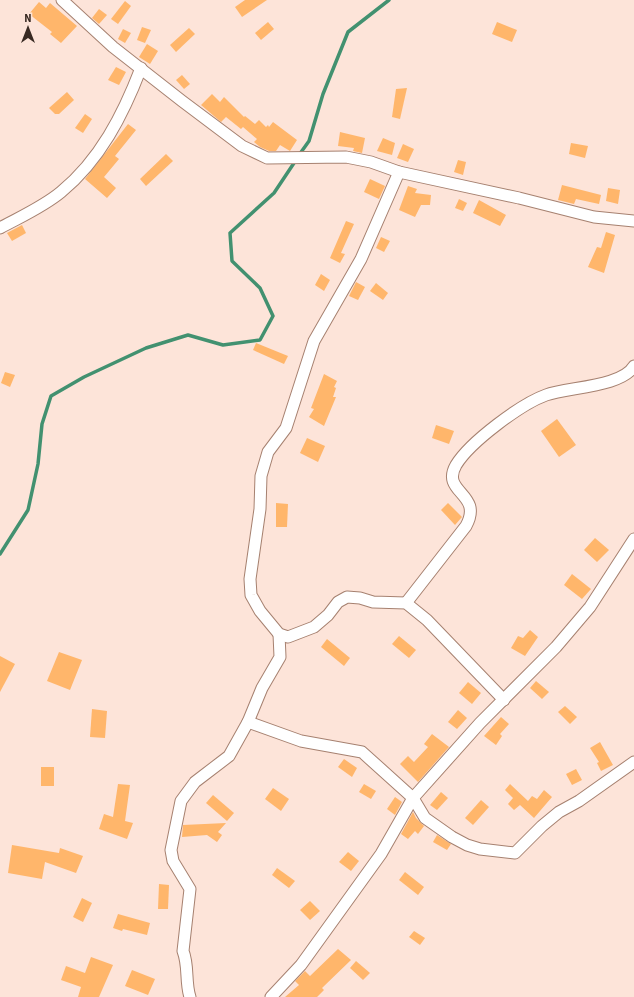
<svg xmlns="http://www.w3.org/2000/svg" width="634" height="997" viewBox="0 0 634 997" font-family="'Source Sans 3',sans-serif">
<rect width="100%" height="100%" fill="#fde4d9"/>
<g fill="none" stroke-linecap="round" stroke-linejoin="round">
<!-- stream -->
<g stroke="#429170" stroke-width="3.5">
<path d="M 299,155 L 309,141 L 323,94 L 348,32 L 389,0"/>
<path d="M 0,554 L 28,510 L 38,464 L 42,424 L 51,396 L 84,377 L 146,348 L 188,335 L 223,345 L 260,340 L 273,316 L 260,288 L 232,261 L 230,233 L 274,193 L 296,160"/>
</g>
</g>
<!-- building -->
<g fill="#ffb66b">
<path d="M 245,0 L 267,0 L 242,17 L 235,7 Z"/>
<path d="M 125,1 L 131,6 L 118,24 L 111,19 Z"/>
<path d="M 39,2 L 46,8 L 50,3 L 77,26 L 61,43 L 50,34 L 52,32 L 29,14 Z"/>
<path d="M 99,9 L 107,15 L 99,24 L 92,18 Z"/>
<path d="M 268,22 L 274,29 L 261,40 L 255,33 Z"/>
<path d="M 497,22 L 517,30 L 512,42 L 492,34 Z"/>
<path d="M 142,27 L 151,30 L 145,43 L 137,40 Z"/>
<path d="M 189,28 L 195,34 L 176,52 L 170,45 Z"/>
<path d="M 123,29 L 131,33 L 125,43 L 118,39 Z"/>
<path d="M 147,44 L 158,51 L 150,64 L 139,57 Z"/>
<path d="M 116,67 L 126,72 L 119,85 L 108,80 Z"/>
<path d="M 182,75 L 190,84 L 184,89 L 176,80 Z"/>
<path d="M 407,88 L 400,119 L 392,117 L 396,89 Z"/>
<path d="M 67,92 L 74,100 L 59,114 L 55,114 L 49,108 Z"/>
<path d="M 212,94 L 220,102 L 224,97 L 244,117 L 245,116 L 255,124 L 259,120 L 266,127 L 268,125 L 269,127 L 273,122 L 297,140 L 290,151 L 280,145 L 276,151 L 269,151 L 260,147 L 254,142 L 257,139 L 243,127 L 241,129 L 226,117 L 221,122 L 201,105 Z"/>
<path d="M 85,114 L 92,119 L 83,133 L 75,128 Z"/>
<path d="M 128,124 L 136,130 L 115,156 L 119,159 L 104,177 L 116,188 L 107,198 L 85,179 Z"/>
<path d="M 340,132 L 365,138 L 362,153 L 353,151 L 354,148 L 338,146 Z"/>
<path d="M 383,138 L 395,143 L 392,155 L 377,151 Z"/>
<path d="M 571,143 L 588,146 L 585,158 L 569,154 Z"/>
<path d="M 403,144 L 414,149 L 408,162 L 397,158 Z"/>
<path d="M 166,154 L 173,161 L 146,186 L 140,179 Z"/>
<path d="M 458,160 L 466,162 L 463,175 L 454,172 Z"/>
<path d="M 370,179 L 385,186 L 379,199 L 364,192 Z"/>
<path d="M 562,185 L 601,195 L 599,204 L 576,199 L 574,204 L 558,200 Z"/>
<path d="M 408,186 L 417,189 L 415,193 L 431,195 L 430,205 L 421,205 L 415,217 L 399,210 Z"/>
<path d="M 608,188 L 620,190 L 618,204 L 606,201 Z"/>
<path d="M 459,199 L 467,203 L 463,211 L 455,208 Z"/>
<path d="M 479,200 L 506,215 L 500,226 L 473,213 Z"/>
<path d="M 346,221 L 354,224 L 341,253 L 345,254 L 340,263 L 330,258 Z"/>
<path d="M 22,225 L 26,233 L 12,241 L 7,233 Z"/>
<path d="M 606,232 L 615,235 L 604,273 L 588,267 L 597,247 L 601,248 Z"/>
<path d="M 381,237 L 390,241 L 384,252 L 376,248 Z"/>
<path d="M 321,274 L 330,280 L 324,291 L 315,285 Z"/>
<path d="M 356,282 L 365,287 L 358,300 L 349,296 Z"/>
<path d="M 376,283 L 388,293 L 383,300 L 370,291 Z"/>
<path d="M 256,343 L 288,356 L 284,364 L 253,350 Z"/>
<path d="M 5,372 L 15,375 L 10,387 L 1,383 Z"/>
<path d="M 324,374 L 337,381 L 334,387 L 336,388 L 333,397 L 336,397 L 324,426 L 309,417 L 314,409 L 311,408 Z"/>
<path d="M 557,419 L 576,445 L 559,457 L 541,431 Z"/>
<path d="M 436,425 L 454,431 L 449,444 L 432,438 Z"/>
<path d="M 307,438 L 325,446 L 318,462 L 300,453 Z"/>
<path d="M 276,503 L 288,504 L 287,527 L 276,527 Z"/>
<path d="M 448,503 L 462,517 L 455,525 L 441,510 Z"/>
<path d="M 595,538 L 609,550 L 597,562 L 584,550 Z"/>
<path d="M 572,574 L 591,589 L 582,599 L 564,585 Z"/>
<path d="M 530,630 L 538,637 L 525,656 L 511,648 L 518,636 L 523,638 Z"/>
<path d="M 399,636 L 416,650 L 409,658 L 392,644 Z"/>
<path d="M 327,639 L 350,658 L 344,666 L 321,647 Z"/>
<path d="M 59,652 L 82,660 L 70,690 L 47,681 Z"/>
<path d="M 0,656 L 15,664 L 0,692 Z"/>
<path d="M 536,681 L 549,692 L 542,699 L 530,688 Z"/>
<path d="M 468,682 L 481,693 L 472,704 L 459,693 Z"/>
<path d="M 565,706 L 577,717 L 570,724 L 558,712 Z"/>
<path d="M 92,709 L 107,711 L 105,738 L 90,737 Z"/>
<path d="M 458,710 L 467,718 L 457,729 L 448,722 Z"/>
<path d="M 501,717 L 509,724 L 500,734 L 502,736 L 496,745 L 484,736 Z"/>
<path d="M 432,734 L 449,747 L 418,782 L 400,764 L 408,756 L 414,762 L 428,747 L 424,744 Z"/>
<path d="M 600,742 L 613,765 L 601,771 L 597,763 L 599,762 L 590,748 Z"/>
<path d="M 344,759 L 357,768 L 352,777 L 338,767 Z"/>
<rect x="41" y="767" width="13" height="19"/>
<path d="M 576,769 L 582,780 L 572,785 L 566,774 Z"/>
<path d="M 118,784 L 130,785 L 125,821 L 133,823 L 127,839 L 99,829 L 104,814 L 113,817 Z"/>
<path d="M 364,784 L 376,791 L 371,799 L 359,792 Z"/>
<path d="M 510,784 L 528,801 L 532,796 L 537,799 L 544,790 L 552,797 L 534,818 L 520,805 L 514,810 L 508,804 L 513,798 L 505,790 Z"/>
<path d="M 273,788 L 289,799 L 281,811 L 265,799 Z"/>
<path d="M 441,792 L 448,798 L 437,810 L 430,805 Z"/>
<path d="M 213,795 L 234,813 L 227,821 L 206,803 Z"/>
<path d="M 395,797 L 402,802 L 395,815 L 387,809 Z"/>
<path d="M 481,800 L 489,807 L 473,825 L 465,818 Z"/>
<path d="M 413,812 L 416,818 L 424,826 L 418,834 L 415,831 L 408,839 L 401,834 Z"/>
<path d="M 226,823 L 218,832 L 222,835 L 217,842 L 207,835 L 182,837 L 183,825 Z"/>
<path d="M 437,835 L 451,844 L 447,850 L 433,842 Z"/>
<path d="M 12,845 L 59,853 L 60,848 L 83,856 L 76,873 L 45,862 L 42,879 L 8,873 Z"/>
<path d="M 348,852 L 359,861 L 351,871 L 339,862 Z"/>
<path d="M 277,868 L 295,881 L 289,888 L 272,875 Z"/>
<path d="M 405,872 L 424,887 L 418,895 L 399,880 Z"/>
<path d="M 159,884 L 169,885 L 168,909 L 158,909 Z"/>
<path d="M 82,898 L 92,903 L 83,922 L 73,917 Z"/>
<path d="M 310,901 L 320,911 L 310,920 L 300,910 Z"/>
<path d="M 118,914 L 150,923 L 147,935 L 123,929 L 122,931 L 113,928 Z"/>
<path d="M 414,931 L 425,938 L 420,945 L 409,937 Z"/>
<path d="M 338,949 L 351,960 L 322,988 L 324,990 L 317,997 L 285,997 L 299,985 L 295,981 L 305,971 L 310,976 Z"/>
<path d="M 91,957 L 113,965 L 99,997 L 78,997 L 81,987 L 61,980 L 66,966 L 85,973 Z"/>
<path d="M 356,961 L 370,973 L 363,980 L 350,968 Z"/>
<path d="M 132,970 L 155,979 L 148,995 L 125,986 Z"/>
</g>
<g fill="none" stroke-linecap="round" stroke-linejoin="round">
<!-- street casing -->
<g stroke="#a68170" stroke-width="13">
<g id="street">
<path d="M 62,0 L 113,47 L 182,101 L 242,146 L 267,158 L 346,157 L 371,162 L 399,172 L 519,198 L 594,217 L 634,221"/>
<path d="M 399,172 L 361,259 L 314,341 L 286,428 L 268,452 L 261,476 L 260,509 L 250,579 L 251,595 L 260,611 L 279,634 L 288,637 L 314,627 L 328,615 L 338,602 L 347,597 L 360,598 L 373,602 L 406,603 L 427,620 L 504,700"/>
<path d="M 0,228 C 20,217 43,207 61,192 C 100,160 123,115 141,68"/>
<path d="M 406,603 L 466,526 C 484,493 440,493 456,465 C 470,442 521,404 546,395 C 568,387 622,387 634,366"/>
<path d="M 248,722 L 301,741 L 362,752 L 413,798 L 425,818 L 452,837 L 467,845 L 480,849 L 515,853 L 542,826 L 559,812 L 579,801 L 634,762"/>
<path d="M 190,997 C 185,982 189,966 183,951 L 190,889 L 173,861 L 171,850 L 181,801 L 195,782 L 229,756 L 248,722 L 262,688 L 280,657 L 279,634"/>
<path d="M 271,997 L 301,965 L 381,854 L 413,798 L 480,723 L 556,647 L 590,607 L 634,539"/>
</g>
</g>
<!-- street -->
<use href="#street" stroke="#fff" stroke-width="11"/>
</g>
<!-- north arrow -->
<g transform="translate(28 28)" stroke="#fde4d9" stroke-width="3" paint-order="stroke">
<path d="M0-3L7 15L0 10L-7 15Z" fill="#382922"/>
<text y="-6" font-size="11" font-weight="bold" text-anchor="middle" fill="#382922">N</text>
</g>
</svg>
